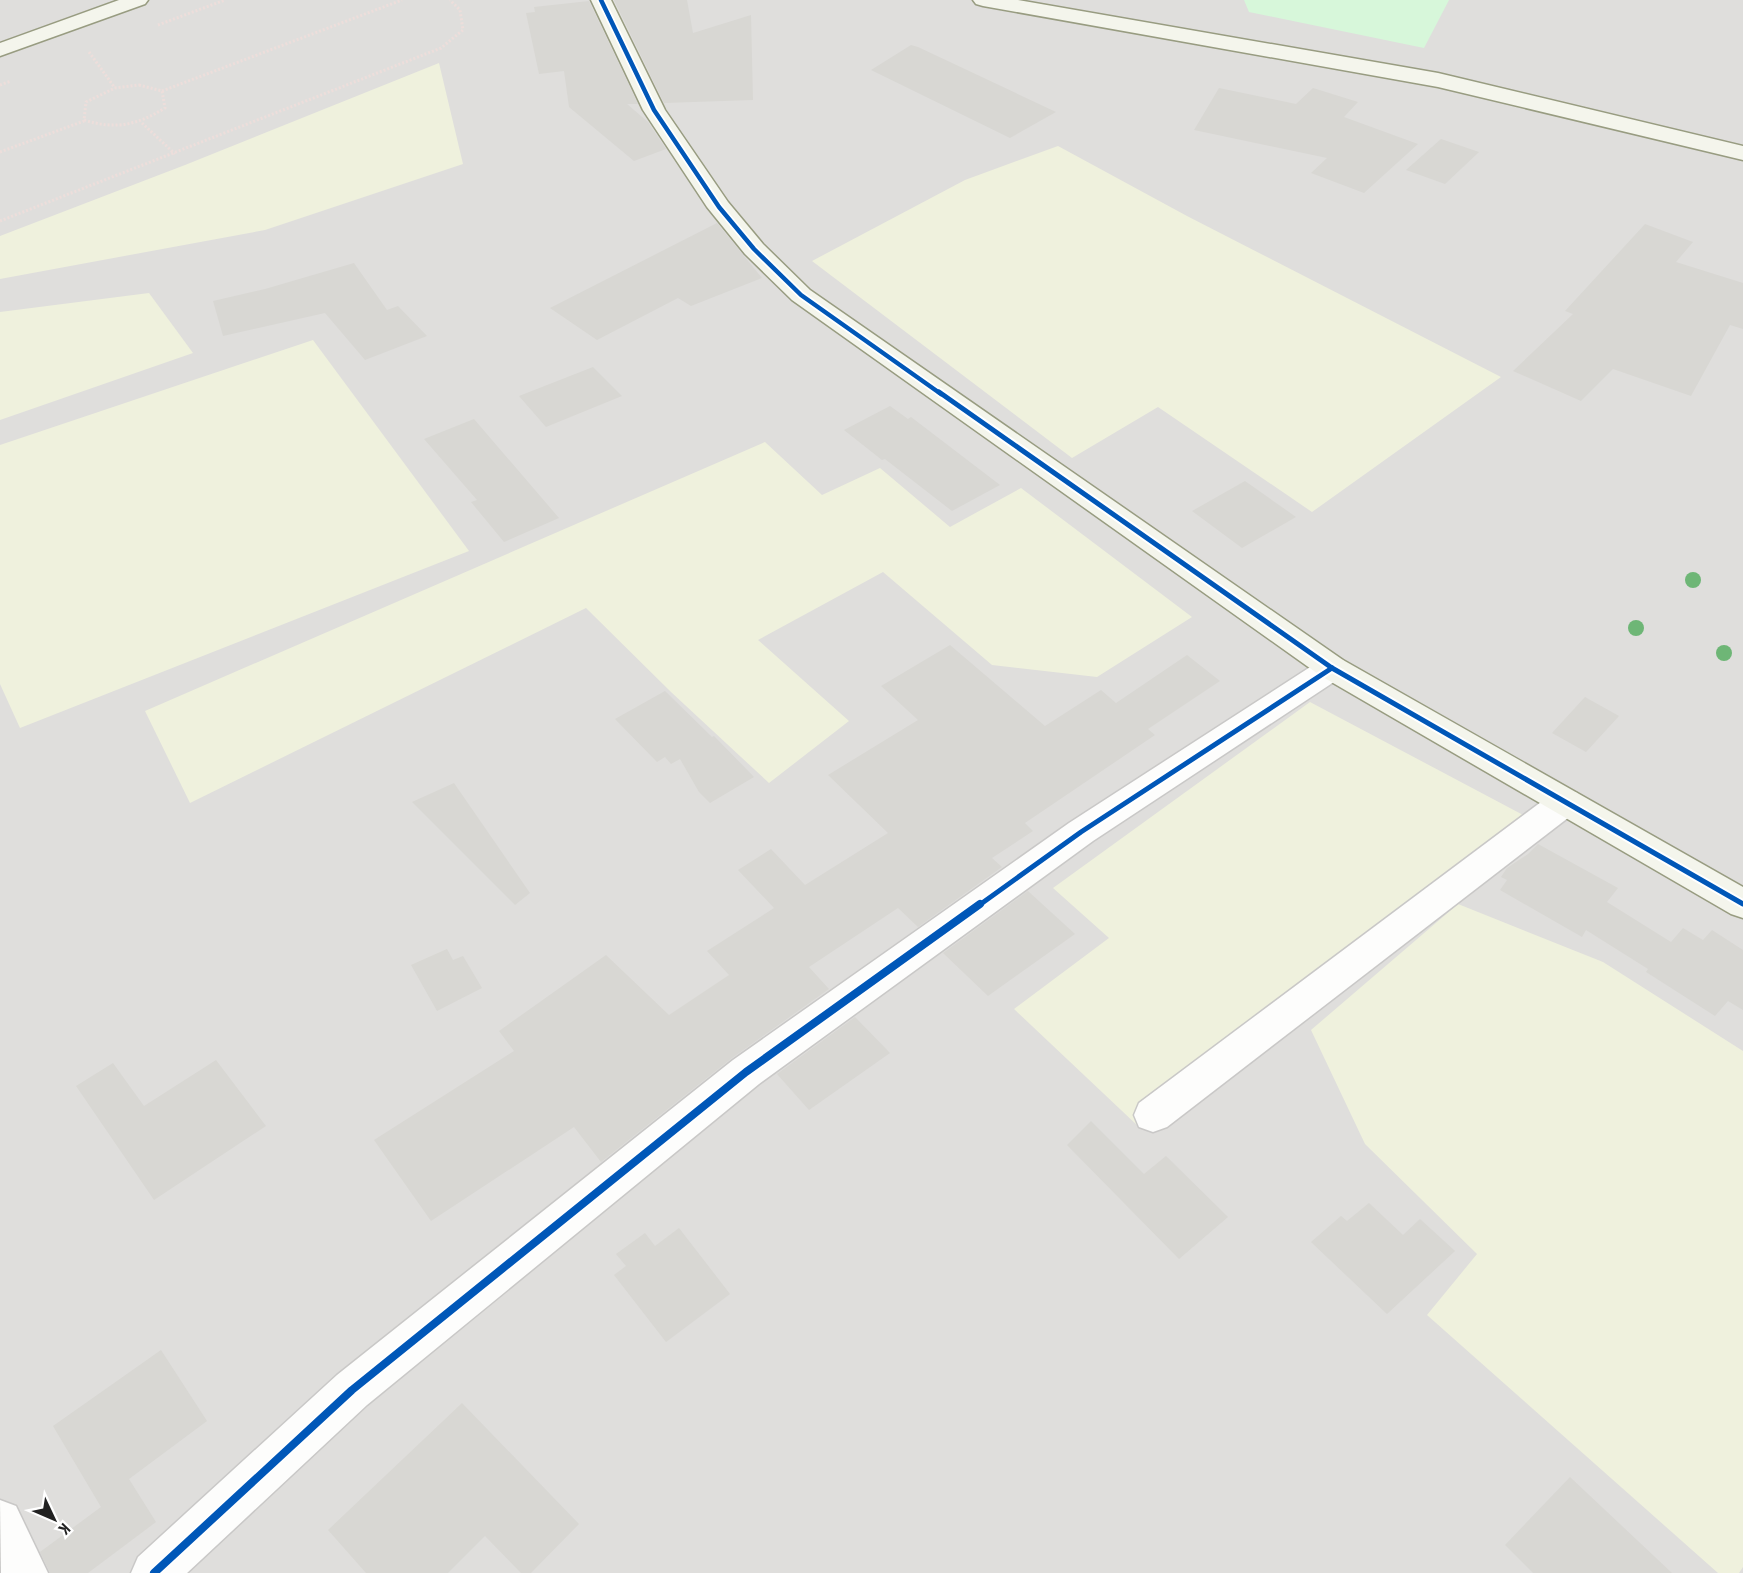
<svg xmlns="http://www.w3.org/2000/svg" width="1743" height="1573" viewBox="0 0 1743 1573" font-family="'PT Sans Narrow',sans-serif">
<rect width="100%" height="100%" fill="#f0efeb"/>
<!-- residential -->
<rect fill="#dfdedc" x="0" y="0" width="1743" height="1573"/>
<!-- farmland -->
<g fill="#eff1dd">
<path d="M 439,63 L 463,164 L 265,230 L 0,279 L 0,236 L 185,165 Z"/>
<path d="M 1058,146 L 1187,216 L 1501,377 L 1312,512 L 1158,407 L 1072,458 L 812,261 L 965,180 Z"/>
<path d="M 149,293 L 193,353 L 0,420 L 0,312 Z"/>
<path d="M 313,340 L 469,551 L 20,728 L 0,684 L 0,445 Z"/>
<path d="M 765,442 L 822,495 L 880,468 L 950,527 L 1021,488 L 1192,617 L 1097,677 L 992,665 L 883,572 L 758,640 L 849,721 L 769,783 L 671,692 L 586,608 L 190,803 L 145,711 Z"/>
<path d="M 1310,702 L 1525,816 L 1139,1127 L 1014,1009 L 1109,938 L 1053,888 Z"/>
<path d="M 1458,904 L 1603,962 L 1743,1051 L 1743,1567 L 1739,1573 L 1718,1573 L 1427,1315 L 1477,1254 L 1365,1144 L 1311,1030 Z"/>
</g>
<!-- park -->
<path fill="#d7f7da" d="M 1244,0 L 1449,0 L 1424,48 L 1249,12 Z"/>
<!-- building -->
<g fill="#d8d7d3">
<path d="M 614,0 L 687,0 L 693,33 L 751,15 L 753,100 L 664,103 Z"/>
<path d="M 589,1 L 638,104 L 627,104 L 648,122 L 666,149 L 634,161 L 569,107 L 564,71 L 539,74 L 526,13 L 535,12 L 534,7 Z"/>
<path d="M 911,45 L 918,47 L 1056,112 L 1010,138 L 871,70 Z"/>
<path d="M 1219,88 L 1296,104 L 1313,88 L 1358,102 L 1344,117 L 1418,144 L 1364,193 L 1311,173 L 1327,158 L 1194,130 Z"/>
<path d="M 1441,139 L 1479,152 L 1445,184 L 1406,170 Z"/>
<path d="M 717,223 L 762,278 L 691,306 L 678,298 L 597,340 L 550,308 Z"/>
<path d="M 1645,224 L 1693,242 L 1676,262 L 1743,283 L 1743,329 L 1730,325 L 1691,396 L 1613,369 L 1581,401 L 1513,371 L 1573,314 L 1565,311 Z"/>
<path d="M 354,263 L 387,310 L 398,306 L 427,336 L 365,360 L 325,313 L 223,336 L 213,301 L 265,289 Z"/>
<path d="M 593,367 L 622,396 L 546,427 L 519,396 Z"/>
<path d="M 890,406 L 908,419 L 911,417 L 1000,485 L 952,511 L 885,459 L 882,460 L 844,430 Z"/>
<path d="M 474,419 L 559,518 L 504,542 L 471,502 L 477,500 L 424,439 Z"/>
<path d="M 1245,481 L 1296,517 L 1242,548 L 1192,511 Z"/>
<path d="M 950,645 L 1045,726 L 1101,690 L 1116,703 L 1187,655 L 1220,681 L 1148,729 L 1155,735 L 1025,823 L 1033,831 L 992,858 L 1002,867 L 918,927 L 898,908 L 809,967 L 829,989 L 732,1058 L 601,1162 L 574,1127 L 431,1221 L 374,1140 L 514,1051 L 499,1031 L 606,955 L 669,1015 L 729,975 L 707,951 L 774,908 L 738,870 L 771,849 L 805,885 L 888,833 L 828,775 L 918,720 L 881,686 Z"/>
<path d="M 665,691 L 712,737 L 714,736 L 754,777 L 710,803 L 699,792 L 680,759 L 671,764 L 665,757 L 657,762 L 615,719 Z"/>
<path d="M 1585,697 L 1619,716 L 1586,752 L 1552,733 Z"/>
<path d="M 454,783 L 530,893 L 515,905 L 412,802 Z"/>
<path d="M 1538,844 L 1618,888 L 1607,902 L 1671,942 L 1683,928 L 1703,940 L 1712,930 L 1743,950 L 1743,1010 L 1728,1001 L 1715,1016 L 1646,972 L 1648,969 L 1586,930 L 1582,937 L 1500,890 L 1507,880 L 1501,877 L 1507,868 L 1528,854 Z"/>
<path d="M 1028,891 L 1075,934 L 988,996 L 943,953 Z"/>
<path d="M 447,949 L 453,960 L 463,956 L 482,988 L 437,1011 L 411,965 Z"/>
<path d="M 855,1017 L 890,1053 L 809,1110 L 777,1074 Z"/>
<path d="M 216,1060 L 266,1126 L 154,1200 L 76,1086 L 113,1063 L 144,1106 Z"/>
<path d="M 1091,1121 L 1144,1174 L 1166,1156 L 1228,1217 L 1179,1259 L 1067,1145 Z"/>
<path d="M 1369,1203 L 1403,1235 L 1420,1219 L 1455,1251 L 1387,1314 L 1311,1242 L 1341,1216 L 1347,1221 Z"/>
<path d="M 679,1228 L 730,1294 L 666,1342 L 614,1275 L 626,1266 L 616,1254 L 645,1233 L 655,1246 Z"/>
<path d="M 161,1350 L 207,1421 L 129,1479 L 156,1522 L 88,1573 L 50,1573 L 40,1552 L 101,1507 L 53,1426 Z"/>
<path d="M 462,1403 L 579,1524 L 531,1573 L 521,1573 L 485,1536 L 448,1573 L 366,1573 L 328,1530 Z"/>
<path d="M 1570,1477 L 1672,1573 L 1533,1573 L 1505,1545 Z"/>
</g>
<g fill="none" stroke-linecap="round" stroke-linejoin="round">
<!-- street casing -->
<g stroke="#c9c8c7" stroke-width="3">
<g id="street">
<path d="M 1332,657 L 1343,660 L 1348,668 L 1343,676 L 1093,841 L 759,1084 L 367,1405 L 187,1573 L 131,1573 L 138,1557 L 337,1375 L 733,1060 L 1069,823 L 1321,660 Z"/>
<path d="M 1565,789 L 1577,793 L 1582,802 L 1577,811 L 1167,1127 L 1153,1132 L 1139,1127 L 1134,1115 L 1139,1103 L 1553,793 Z"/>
<path d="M 0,1500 L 16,1506 L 48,1573 L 1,1573 Z"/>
</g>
</g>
<!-- secondary casing -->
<g stroke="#989c81" stroke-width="3">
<g id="secondary">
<path d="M 119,0 L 148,0 L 145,4 L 0,56 L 0,43 Z"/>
<path d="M 591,0 L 611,0 L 665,110 L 728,202 L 763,244 L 810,290 L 1343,660 L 1743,887 L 1743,918 L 1731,914 L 1321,676 L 792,300 L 745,254 L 707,207 L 643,110 Z"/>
<path d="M 973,0 L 1018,0 L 1438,73 L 1743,146 L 1743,160 L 1438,87 L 983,6 L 976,4 Z"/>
</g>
</g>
<!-- path -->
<g stroke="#eddedb" stroke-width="3" stroke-dasharray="2 2" stroke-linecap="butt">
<path d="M 158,25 L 225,0"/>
<path d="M 89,52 L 115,88"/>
<path d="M 0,85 L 11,81"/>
<path d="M 139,85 L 162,91 L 165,108 C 137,125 116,130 84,120 L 86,102 L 115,88 Z"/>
<path d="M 162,91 L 402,0"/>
<path d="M 142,123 L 175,154"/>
<path d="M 0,152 L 84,121"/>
<path d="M 0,221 L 441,48 L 463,30 L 460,10 L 450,0"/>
</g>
<!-- street -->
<use href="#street" fill="#fdfdfc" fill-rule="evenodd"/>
<!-- secondary -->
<use href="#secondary" fill="#f4f5ec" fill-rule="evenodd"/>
<!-- cycleway-far2 casing -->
<g stroke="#fff" stroke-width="8">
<path id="cycleway-far2" d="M 601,0 L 654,110 L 719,207 L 754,249 L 801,295 L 941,394"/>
</g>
<!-- cycleway-far1 casing -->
<g stroke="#fff" stroke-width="9">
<g id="cycleway-far1">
<path d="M 939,392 L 1332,668 L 1743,904"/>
<path d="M 978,906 L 1081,832 L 1332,668"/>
</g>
</g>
<!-- cycleway casing -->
<g stroke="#fff" stroke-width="11">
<path id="cycleway" d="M 154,1573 L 352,1390 L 746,1072 L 980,904"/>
</g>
<!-- cycleway-far2 -->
<use href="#cycleway-far2" stroke="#0057b8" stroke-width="4.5"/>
<!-- cycleway-far1 -->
<use href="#cycleway-far1" stroke="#0057b8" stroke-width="5"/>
<!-- cycleway -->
<use href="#cycleway" stroke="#0057b8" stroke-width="8"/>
</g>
<!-- trees -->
<g fill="#6eb676">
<circle cx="1693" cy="580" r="8"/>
<circle cx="1636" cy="628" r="8"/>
<circle cx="1724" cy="653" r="8"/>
</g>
<!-- north arrow -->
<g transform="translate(54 1519) rotate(134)" stroke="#ffffff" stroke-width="4.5" paint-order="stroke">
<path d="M0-4.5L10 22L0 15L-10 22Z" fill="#222222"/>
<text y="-9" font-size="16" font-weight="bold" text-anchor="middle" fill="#222222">K</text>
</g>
</svg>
